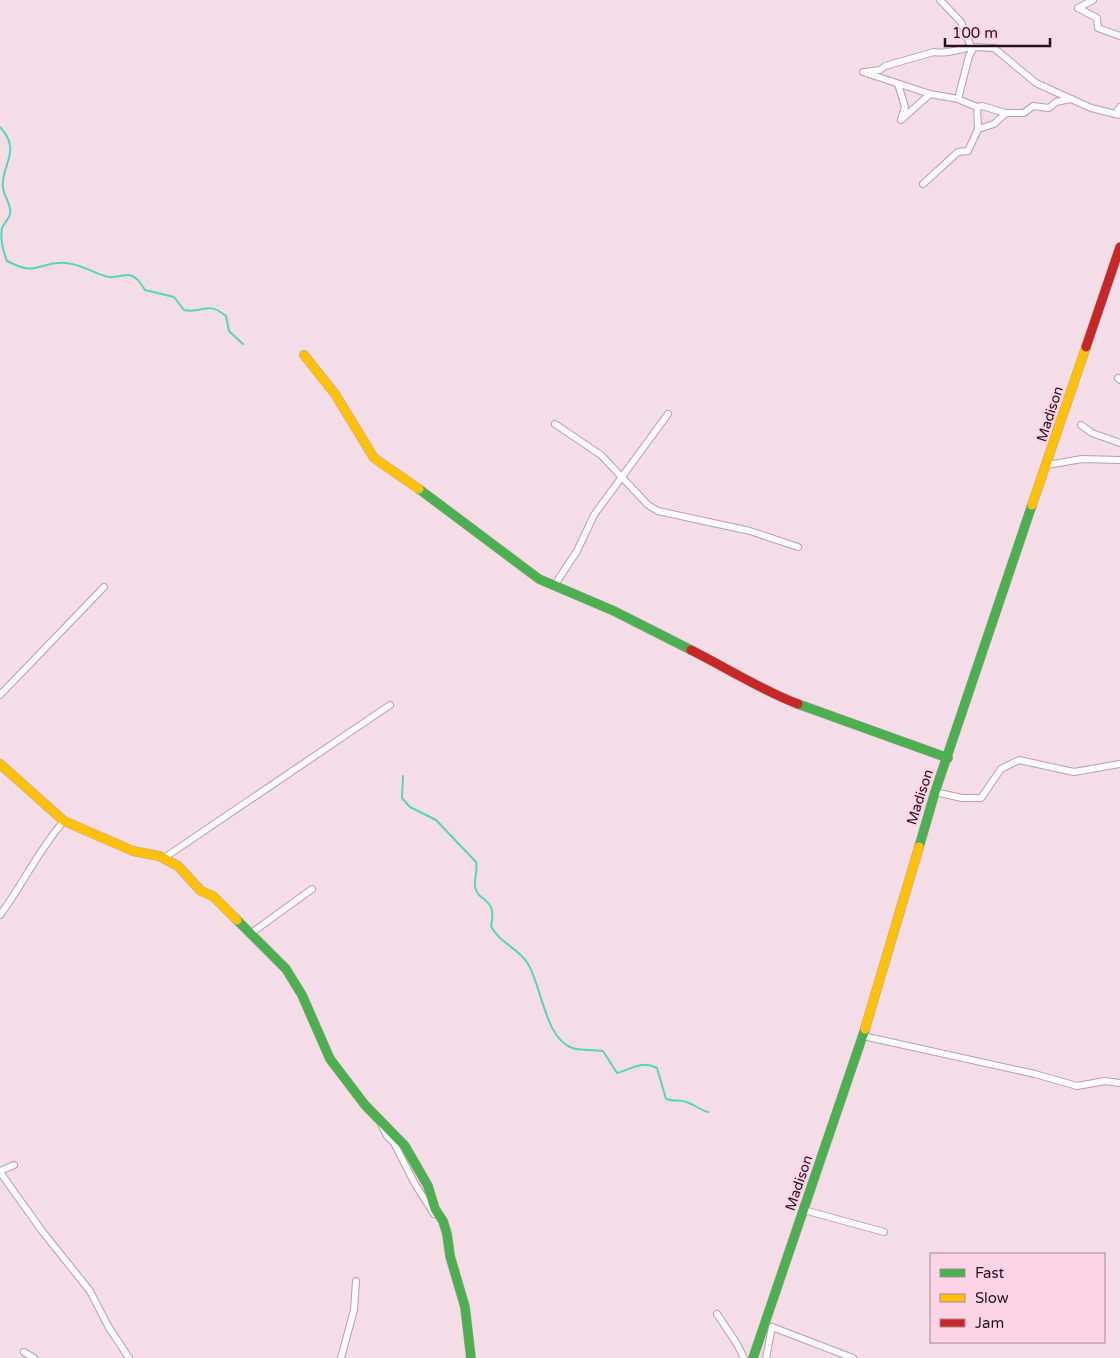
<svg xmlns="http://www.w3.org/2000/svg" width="1120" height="1358" viewBox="0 0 1120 1358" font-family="'Varela Round',sans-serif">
<rect width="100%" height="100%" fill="#f4dde7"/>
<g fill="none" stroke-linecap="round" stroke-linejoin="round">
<!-- stream -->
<g stroke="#56d5b7" stroke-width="2">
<path d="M 0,127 C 23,152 0,165 3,188 C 4,197 12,205 10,214 C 9,219 4,223 2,228 C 0,239 3,251 7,261 C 39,278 37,261 66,263 C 82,264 94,274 109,277 C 116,278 122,275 128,275 C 137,276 141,284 145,290 L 174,297 L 184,310 C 204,314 206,300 226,316 L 229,331 L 243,344"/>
<path d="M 403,776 L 402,798 L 410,807 L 436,820 L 476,862 C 478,870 474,878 475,886 C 477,903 498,896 491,926 C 499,943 520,949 528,964 C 542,987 545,1038 572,1048 C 582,1051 593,1049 603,1051 L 617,1073 C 632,1069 642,1060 657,1068 L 666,1099 C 674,1102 680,1099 686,1102 C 694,1104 700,1110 708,1112"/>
</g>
<!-- street casing -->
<g stroke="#b6a0aa" stroke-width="8">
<g id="street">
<path d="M 940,0 L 961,22 L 971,47"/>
<path d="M 1078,8 L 1097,18 L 1098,28 L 1120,36"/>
<path d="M 1078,8 L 1093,0"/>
<path d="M 863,72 L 930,94 L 958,99 L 969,56 L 974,47 L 994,48 L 1036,83 L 1091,108 L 1120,115"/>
<path d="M 865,72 L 880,70 L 885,66 L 934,52 C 947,55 961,48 974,47"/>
<path d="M 898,84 L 905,107 L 901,120 L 930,94"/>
<path d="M 977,107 L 982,106 L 1006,113"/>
<path d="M 1115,114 L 1120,107"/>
<path d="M 978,129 L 994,124 L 1006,113 L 1024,113 L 1033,106 L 1049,108 L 1056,102 L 1071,99"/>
<path d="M 923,184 L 958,152 L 968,151 L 978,129 L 977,107 L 958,99"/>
<path d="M 1118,378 L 1120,380"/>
<path d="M 555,424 L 601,455 L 648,505 L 658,511 L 750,531 L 798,547"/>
<path d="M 1081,425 L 1092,433 L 1120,443"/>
<path d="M 1047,465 L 1082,459 L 1120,460"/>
<path d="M 554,586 L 577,551 L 594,515 L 668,414"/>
<path d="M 0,695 L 104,587"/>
<path d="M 935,792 L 962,798 L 981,798 L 1001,769 L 1019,760 L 1074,772 L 1120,764"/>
<path d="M 164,858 L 390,705"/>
<path d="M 0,915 C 23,884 39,849 64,821"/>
<path d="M 250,934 L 312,889"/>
<path d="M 863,1036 L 1035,1074 L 1077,1086 L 1105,1081 L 1120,1083"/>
<path d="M 381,1124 L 387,1136 L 394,1143 L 415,1184 L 434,1214"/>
<path d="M 0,1171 L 14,1165"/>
<path d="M 0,1172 L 42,1231 L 90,1291 L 108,1326 L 129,1358"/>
<path d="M 804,1210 L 884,1232"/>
<path d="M 717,1314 L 737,1344 L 744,1358"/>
<path d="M 24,1352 L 34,1358"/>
<path d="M 341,1358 L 354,1310 L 356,1281"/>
<path d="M 766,1358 L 772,1327 L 853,1358"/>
</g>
</g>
<!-- fast casing -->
<g stroke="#b6a0aa" stroke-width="10">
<g id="fast">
<path d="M 419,489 L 539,579 L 614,611 L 691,650"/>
<path d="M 798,704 L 948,758"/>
<path d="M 919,847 L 935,792 L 1032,505"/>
<path d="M 237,920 L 286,969 L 302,995 L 330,1059 L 365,1105 L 405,1146 L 428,1186 L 435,1209 L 443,1221 L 447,1234 L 450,1256 L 465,1307 L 471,1358"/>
<path d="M 753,1358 L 865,1029"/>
</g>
</g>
<!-- slow casing -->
<g stroke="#b6a0aa" stroke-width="10">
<g id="slow">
<path d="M 304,355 L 335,394 L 374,458 L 419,489"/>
<path d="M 1032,505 L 1086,347"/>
<path d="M 0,764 L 64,821 L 133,851 L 159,856 L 178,866 L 201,891 L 213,896 L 237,920"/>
<path d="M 865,1029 L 919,847"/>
</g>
</g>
<!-- jam casing -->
<g stroke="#b6a0aa" stroke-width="10">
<g id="jam">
<path d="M 1086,347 L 1120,247"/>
<path d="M 691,650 C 727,668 761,690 798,704"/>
</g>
</g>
<!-- street -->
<use href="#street" stroke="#fdfafb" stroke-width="6"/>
<!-- fast -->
<use href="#fast" stroke="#4caf50" stroke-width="9"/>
<!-- slow -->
<use href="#slow" stroke="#ffc107" stroke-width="9"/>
<!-- jam -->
<use href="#jam" stroke="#c62828" stroke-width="9"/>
</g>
<g text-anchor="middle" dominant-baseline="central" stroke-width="4.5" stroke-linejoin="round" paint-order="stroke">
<!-- street labels -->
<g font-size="14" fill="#28111d" stroke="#fdd4e6">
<text transform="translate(1050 414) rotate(-72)">Madison</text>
<text transform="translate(920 797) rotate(-72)">Madison</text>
<text transform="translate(799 1183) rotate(-71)">Madison</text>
</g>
</g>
<!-- legend -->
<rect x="930" y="1253" width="175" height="90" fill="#fdd4e6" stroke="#a88696"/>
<rect x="940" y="1269" width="25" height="8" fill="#4caf50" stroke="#a88696"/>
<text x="975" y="1278" font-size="15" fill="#28111d">Fast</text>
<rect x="940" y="1294" width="25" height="8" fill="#ffc107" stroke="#a88696"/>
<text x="975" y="1303" font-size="15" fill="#28111d">Slow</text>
<rect x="940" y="1319" width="25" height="8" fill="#c62828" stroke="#a88696"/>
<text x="975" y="1328" font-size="15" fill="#28111d">Jam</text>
<!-- scale -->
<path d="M945 38v8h105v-8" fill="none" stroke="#28111d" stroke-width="2.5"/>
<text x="952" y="38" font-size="15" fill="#28111d" stroke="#fdd4e6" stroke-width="4" paint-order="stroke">100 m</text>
</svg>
